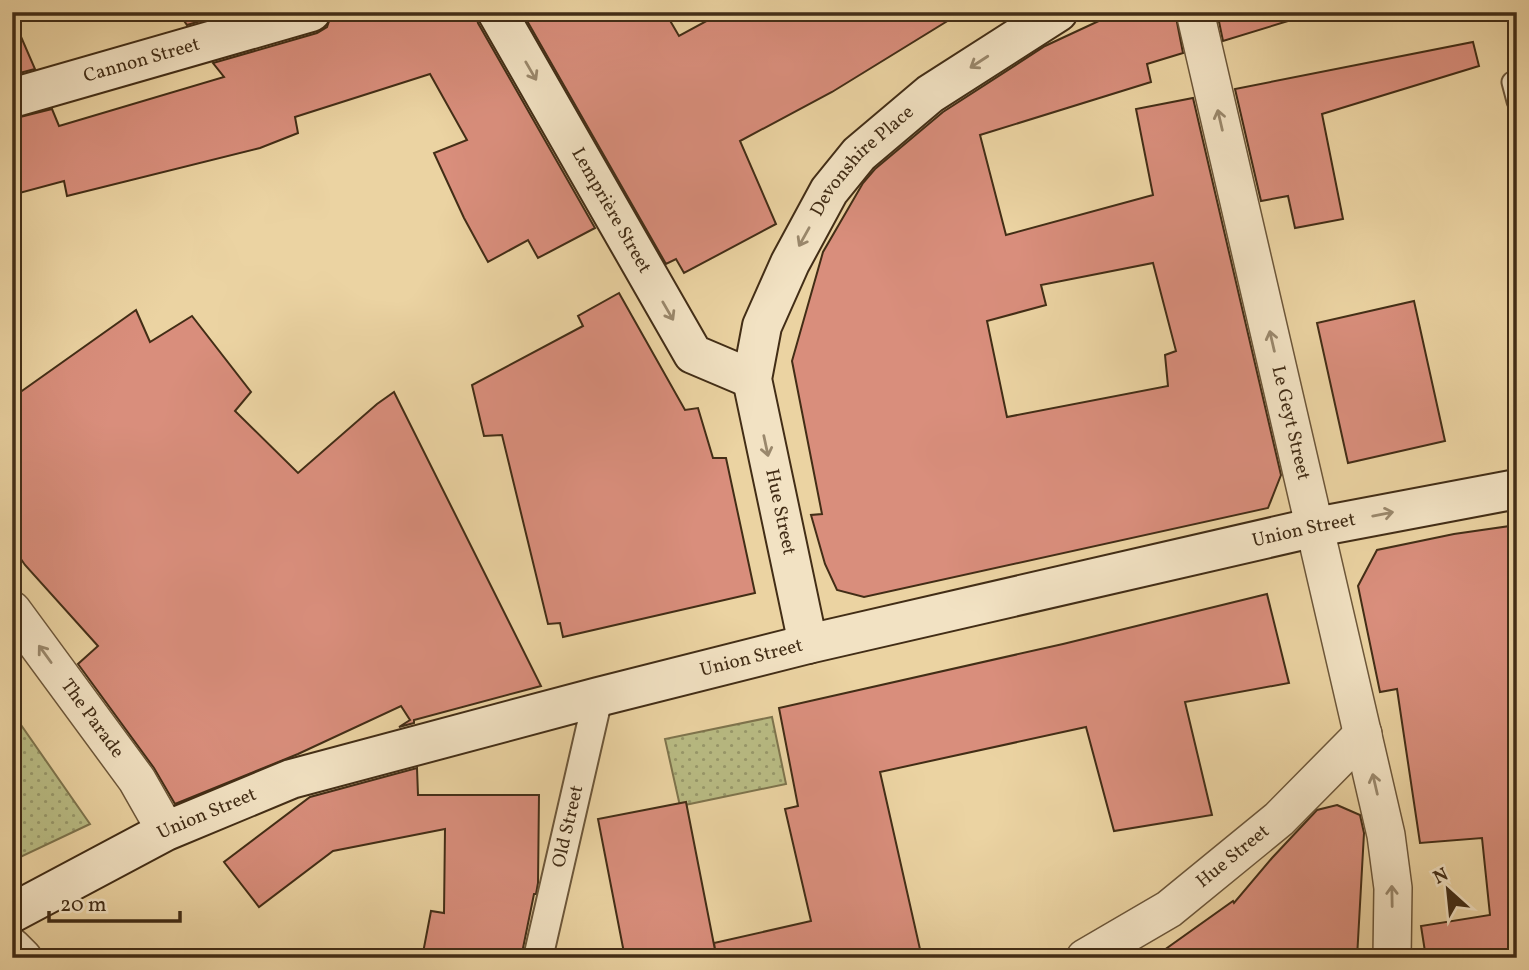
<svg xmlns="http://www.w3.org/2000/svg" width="1529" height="970" viewBox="0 0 1529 970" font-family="Vollkorn,serif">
<defs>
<pattern id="park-dots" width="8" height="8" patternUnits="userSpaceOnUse" patternTransform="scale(1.75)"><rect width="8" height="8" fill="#b9bc84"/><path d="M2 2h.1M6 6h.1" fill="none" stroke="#98996b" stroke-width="1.8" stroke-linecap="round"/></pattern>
</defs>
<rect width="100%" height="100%" fill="#ebd3a2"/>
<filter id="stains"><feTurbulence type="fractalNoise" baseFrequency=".00286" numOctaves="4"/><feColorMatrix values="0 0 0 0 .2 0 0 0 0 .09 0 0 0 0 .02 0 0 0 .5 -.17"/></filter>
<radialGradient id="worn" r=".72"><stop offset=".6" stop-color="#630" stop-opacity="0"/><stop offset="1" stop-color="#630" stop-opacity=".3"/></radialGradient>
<!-- park -->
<g fill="url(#park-dots)" stroke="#7e744d" stroke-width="2">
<path d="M 12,712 L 90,824 L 12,861 Z"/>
<path d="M 772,717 L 786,784 L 680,806 L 665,739 Z"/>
</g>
<!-- building -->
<g fill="#d98e7c" stroke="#422d16" stroke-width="2" fill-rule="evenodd">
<path d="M 178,12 L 231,12 L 187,25 Z"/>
<path d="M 332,12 L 475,12 L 478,23 L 595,228 L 538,258 L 528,240 L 488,262 L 464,218 L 434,153 L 467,140 L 430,74 L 295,117 L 298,133 L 260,148 L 67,196 L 64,181 L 12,195 L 12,119 L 52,109 L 59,126 L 224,77 L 213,63 L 317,33 L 327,27 Z"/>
<path d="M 522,12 L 665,12 L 679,36 L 723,12 L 962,12 L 832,92 L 740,141 L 776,224 L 684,273 L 676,259 L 666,264 Z"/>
<path d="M 1118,12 L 1175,12 L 1183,53 L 1147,64 L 1151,82 L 980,135 L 1006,235 L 1153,195 L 1136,109 L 1193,98 L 1281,475 L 1268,508 L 864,597 L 837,590 L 825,564 L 811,515 L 822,514 L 792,361 L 823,252 L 863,183 L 875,169 L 943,112 L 1045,46 ZM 1153,263 L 1176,351 L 1165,355 L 1168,386 L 1007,417 L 987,321 L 1046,305 L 1041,285 Z"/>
<path d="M 1217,12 L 1287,12 L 1288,21 L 1223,41 Z"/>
<path d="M 12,16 L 35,69 L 12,75 Z"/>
<path d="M 1473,42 L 1479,66 L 1322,114 L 1343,219 L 1295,228 L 1288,196 L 1261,201 L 1235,89 Z"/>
<path d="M 619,293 L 685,410 L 698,408 L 713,458 L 726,458 L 755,593 L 563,637 L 560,623 L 548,624 L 502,435 L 484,436 L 472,385 L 583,326 L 578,316 Z"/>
<path d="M 1414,301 L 1445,441 L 1348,463 L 1317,323 Z"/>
<path d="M 136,310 L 150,342 L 192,316 L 251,392 L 235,411 L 298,473 L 377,404 L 394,392 L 541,686 L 414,720 L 414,723 L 399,727 L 410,720 L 401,706 L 298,754 L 175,804 L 154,768 L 78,664 L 98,646 L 25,565 L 12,546 L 12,398 Z"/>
<path d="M 1517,525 L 1517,950 L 1475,955 L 1475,958 L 1426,958 L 1421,926 L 1490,915 L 1482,838 L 1420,843 L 1397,689 L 1380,692 L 1358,586 L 1377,550 L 1454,534 Z"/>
<path d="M 1267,594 L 1289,683 L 1185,702 L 1212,815 L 1114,831 L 1086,727 L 880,772 L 922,958 L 625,958 L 598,819 L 686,802 L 716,955 L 714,943 L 811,921 L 785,809 L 798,806 L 779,708 L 1063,644 Z"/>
<path d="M 417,768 L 418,795 L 539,795 L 538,883 L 536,894 L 534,894 L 521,958 L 422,958 L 431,911 L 444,913 L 445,829 L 333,851 L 259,907 L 224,862 L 310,797 Z"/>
<path d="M 1337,805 L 1360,815 L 1364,833 L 1357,958 L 1153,958 L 1233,901 L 1234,903 L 1272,858 L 1317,810 Z"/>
</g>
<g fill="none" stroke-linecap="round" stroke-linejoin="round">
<!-- service casing -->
<g stroke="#6c5639" stroke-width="23">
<path id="service" d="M 1512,82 L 1517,101"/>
</g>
<!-- pedestrian casing -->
<g stroke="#6c5639" stroke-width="32">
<g id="pedestrian">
<path id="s1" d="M 538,958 L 598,697"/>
</g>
</g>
<!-- minor casing -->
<g stroke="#6c5639" stroke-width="40">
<g id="minor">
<path id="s2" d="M 1195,12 L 1386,835 L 1393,888 L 1392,958"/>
<path id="s3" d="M 12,610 L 137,780 L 166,831"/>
<path d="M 12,947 L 23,958"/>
<path id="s4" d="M 1085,958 L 1169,909 L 1279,819 L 1363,734"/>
</g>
</g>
<!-- secondary casing -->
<g stroke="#422d16" stroke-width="42">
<g id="secondary">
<path id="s5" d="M 497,12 L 693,354 L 752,379"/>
<path id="s6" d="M 12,98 L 311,12"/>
<path id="s7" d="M 808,644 L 752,379 L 762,326 L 790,263 L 829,191 L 859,154 L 930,94 L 1058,12"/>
<path id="s8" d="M 12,913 L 166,831 L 291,779 L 598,697 L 808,644 L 1316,527 L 1517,489"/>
</g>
</g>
<!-- service -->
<use href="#service" stroke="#f2e2c3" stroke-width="19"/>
<!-- pedestrian -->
<use href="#pedestrian" stroke="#f2e2c3" stroke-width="28"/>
<!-- minor -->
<use href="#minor" stroke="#f2e2c3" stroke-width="37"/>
<!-- secondary -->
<use href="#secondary" stroke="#f2e2c3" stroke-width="38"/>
</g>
<!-- one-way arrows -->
<defs><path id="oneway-shaft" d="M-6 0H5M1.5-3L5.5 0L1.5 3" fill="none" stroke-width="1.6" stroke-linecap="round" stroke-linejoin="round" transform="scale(1.75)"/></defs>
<g stroke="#9a886c">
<use href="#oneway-shaft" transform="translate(979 62) rotate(147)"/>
<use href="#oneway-shaft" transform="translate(531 71) rotate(60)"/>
<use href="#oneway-shaft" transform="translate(1220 120) rotate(-103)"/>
<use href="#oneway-shaft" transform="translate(804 237) rotate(119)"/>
<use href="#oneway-shaft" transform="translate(668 311) rotate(60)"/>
<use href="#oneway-shaft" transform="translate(1272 341) rotate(-103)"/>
<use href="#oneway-shaft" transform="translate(766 446) rotate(78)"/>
<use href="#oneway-shaft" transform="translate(1383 514) rotate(-11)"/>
<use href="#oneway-shaft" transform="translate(45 654) rotate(-126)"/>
<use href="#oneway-shaft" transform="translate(1375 784) rotate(-103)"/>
<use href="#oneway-shaft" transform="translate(1392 896) rotate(-91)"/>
</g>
<g text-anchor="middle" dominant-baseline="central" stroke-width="5" stroke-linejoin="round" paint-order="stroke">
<!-- street labels -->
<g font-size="19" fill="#422d16" stroke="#f2e2c3">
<text stroke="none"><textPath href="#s6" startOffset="135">Cannon Street</textPath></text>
<text stroke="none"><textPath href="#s7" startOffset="520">Devonshire Place</textPath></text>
<text stroke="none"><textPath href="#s5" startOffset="229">Lemprière Street</textPath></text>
<text stroke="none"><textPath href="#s2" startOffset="422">Le Geyt Street</textPath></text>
<text transform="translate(780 512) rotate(78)">Hue Street</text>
<text stroke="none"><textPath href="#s8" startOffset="1353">Union Street</textPath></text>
<text stroke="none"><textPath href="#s8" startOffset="786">Union Street</textPath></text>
<text stroke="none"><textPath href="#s3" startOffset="135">The Parade</textPath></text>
<text stroke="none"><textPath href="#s8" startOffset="219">Union Street</textPath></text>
<text stroke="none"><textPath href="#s1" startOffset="135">Old Street</textPath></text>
<text stroke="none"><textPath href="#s4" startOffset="180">Hue Street</textPath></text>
</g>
</g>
<!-- margin -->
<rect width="1529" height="970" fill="none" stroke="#ebd3a2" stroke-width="42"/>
<rect x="14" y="14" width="1501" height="942" fill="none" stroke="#422d16" stroke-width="3.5"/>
<rect x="21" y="21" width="1487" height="928" fill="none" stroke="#422d16" stroke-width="2"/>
<!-- north arrow -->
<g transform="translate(1448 890) rotate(333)" stroke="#f2e2c3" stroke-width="5" paint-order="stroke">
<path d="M0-5L12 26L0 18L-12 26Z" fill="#422d16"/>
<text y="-10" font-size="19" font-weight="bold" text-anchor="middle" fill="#422d16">N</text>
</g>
<!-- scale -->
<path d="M49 911v10h131v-10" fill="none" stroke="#422d16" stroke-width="3.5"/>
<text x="60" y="911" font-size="21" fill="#422d16" stroke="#f2e2c3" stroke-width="5" paint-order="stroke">20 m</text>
<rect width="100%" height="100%" filter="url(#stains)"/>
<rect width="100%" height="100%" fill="url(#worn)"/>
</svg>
